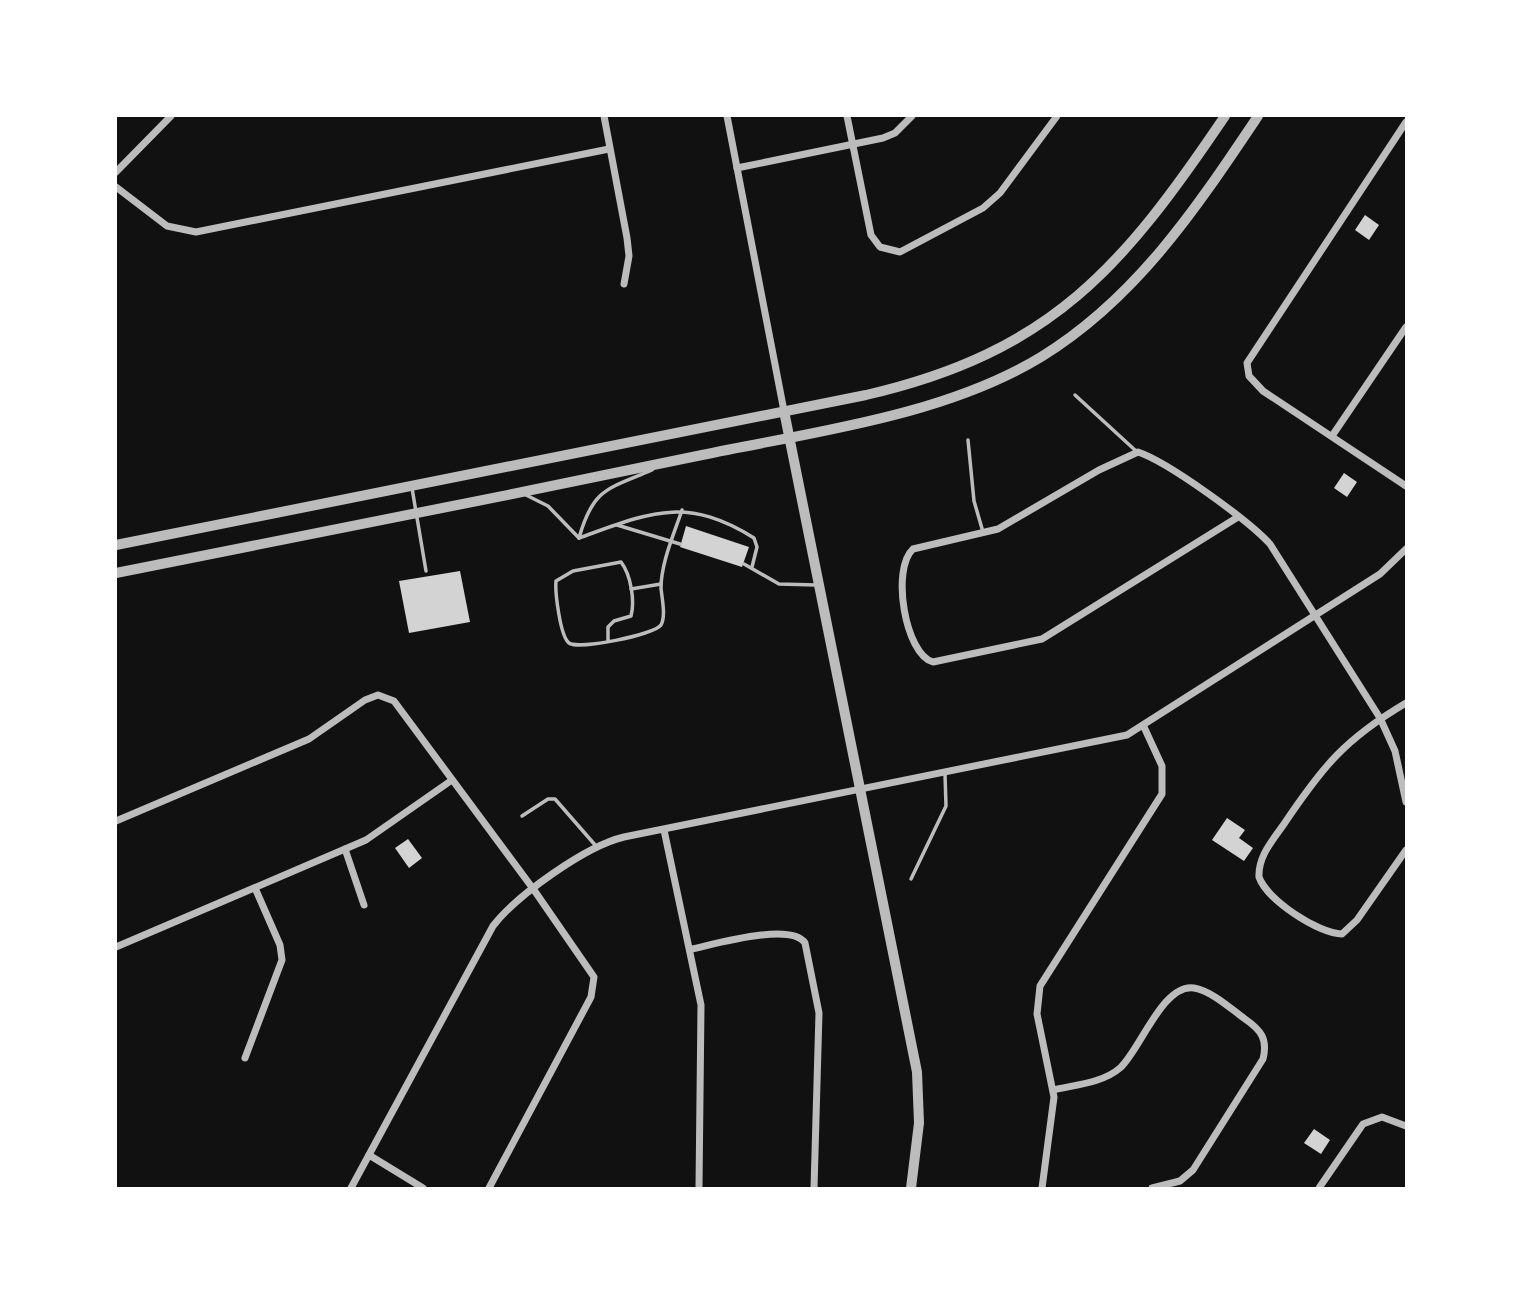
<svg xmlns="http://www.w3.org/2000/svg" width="1522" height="1304" viewBox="0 0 1522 1304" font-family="'Noto Sans',sans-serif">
<rect width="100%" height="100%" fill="#111"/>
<!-- building -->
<g fill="#d3d3d3">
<path d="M 1365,215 L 1379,225 L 1369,240 L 1355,230 Z"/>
<path d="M 1344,473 L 1357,482 L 1347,497 L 1334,488 Z"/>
<path d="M 686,526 L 749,547 L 742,567 L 680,547 Z"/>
<path d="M 460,571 L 470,622 L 409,633 L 399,581 Z"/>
<path d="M 1227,818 L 1245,830 L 1239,838 L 1253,848 L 1244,861 L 1212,840 Z"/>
<path d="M 408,839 L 422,858 L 409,868 L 395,848 Z"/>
<path d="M 1314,1129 L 1330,1140 L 1321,1154 L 1304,1143 Z"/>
</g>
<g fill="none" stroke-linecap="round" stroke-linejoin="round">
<!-- service -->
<g stroke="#bcbcbc" stroke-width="3.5">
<path d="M 1075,395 L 1136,451"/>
<path d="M 968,440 L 974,501 L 983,532"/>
<path d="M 412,488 L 426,571"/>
<path d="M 524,494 L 548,506 L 579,538"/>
<path d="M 617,525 L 680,544"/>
<path d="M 579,538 C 649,513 685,495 754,538 L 757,547 L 752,567"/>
<path d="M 579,538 C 593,488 608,489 652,470"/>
<path d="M 744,564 L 779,584 L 816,585"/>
<path d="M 631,589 L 661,584"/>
<path d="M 608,641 L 608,627 L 614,621 L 631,616 C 635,601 631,575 621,562 L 573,571 L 556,581 C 555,592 560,636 569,643 C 578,650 654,635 661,625 C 666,616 662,599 661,588 C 661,563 674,534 682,510"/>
<path d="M 522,816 L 548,799 L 555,799 L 596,846"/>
<path d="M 911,879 L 946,806 L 945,774"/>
</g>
<!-- minor -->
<g stroke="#bcbcbc" stroke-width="7">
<path d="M 604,116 L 627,238 L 629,256 L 624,284"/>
<path d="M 727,116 L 784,411"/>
<path d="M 847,116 L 871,235 L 880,247 L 900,252 L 983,208 L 1000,193 L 1057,116"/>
<path d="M 1406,122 L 1247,363 L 1249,376 L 1263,391 L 1406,486"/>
<path d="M 737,168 L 883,138 L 895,133 L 912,116"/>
<path d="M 116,172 L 171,116"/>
<path d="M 116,187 L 167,226 L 196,232 L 609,149"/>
<path d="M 1332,436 L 1406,327"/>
<path d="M 1238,517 L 1042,639 L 933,662 C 905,654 891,569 913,549 L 998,529 L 1099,470 L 1138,452 C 1168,462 1248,520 1270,544 L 1380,718 L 1395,751 L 1406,802"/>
<path d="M 1406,703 C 1345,739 1323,766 1284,824 C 1273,840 1258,856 1259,877 C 1267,900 1319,934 1342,934 L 1357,920 L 1406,850"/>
<path d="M 116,821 L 309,739 L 365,700 L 378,695 L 394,701 L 534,890 L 594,977 L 591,997 L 489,1188"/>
<path d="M 664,830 L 701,1005 L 699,1188"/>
<path d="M 345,849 L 364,905"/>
<path d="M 116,947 L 366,840 L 452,780"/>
<path d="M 692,949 C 715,944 791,922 805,943 L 819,1013 L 814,1188"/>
<path d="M 245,1058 L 282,960 L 280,945 L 255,888"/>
<path d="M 1053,1090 C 1074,1085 1103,1083 1120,1068 C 1140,1050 1163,983 1194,988 C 1212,991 1231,1009 1245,1019 C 1261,1030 1268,1039 1263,1059 L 1193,1170 L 1180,1181 L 1152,1188"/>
<path d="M 369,1155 L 423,1188"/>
<path d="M 351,1188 L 493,926 C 517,895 586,846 624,837 L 1127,735 L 1380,574 L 1406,549"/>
<path d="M 1042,1188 L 1054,1097 L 1037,1014 L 1040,986 L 1162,794 L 1162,766 L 1144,727"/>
<path d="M 1319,1188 L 1363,1124 L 1382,1117 L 1406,1126"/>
</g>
<!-- tertiary -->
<g stroke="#bcbcbc" stroke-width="10">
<path d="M 784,411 L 917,1072 L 919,1123 L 911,1188"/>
<path d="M 116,545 L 866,395 C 1052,352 1123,267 1225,116"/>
<path d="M 116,573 C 311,534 507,496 702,455 C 812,432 944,416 1041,357 C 1137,298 1197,207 1258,116"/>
</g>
</g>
<!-- border -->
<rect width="1522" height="1304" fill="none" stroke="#ffffff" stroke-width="234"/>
</svg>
